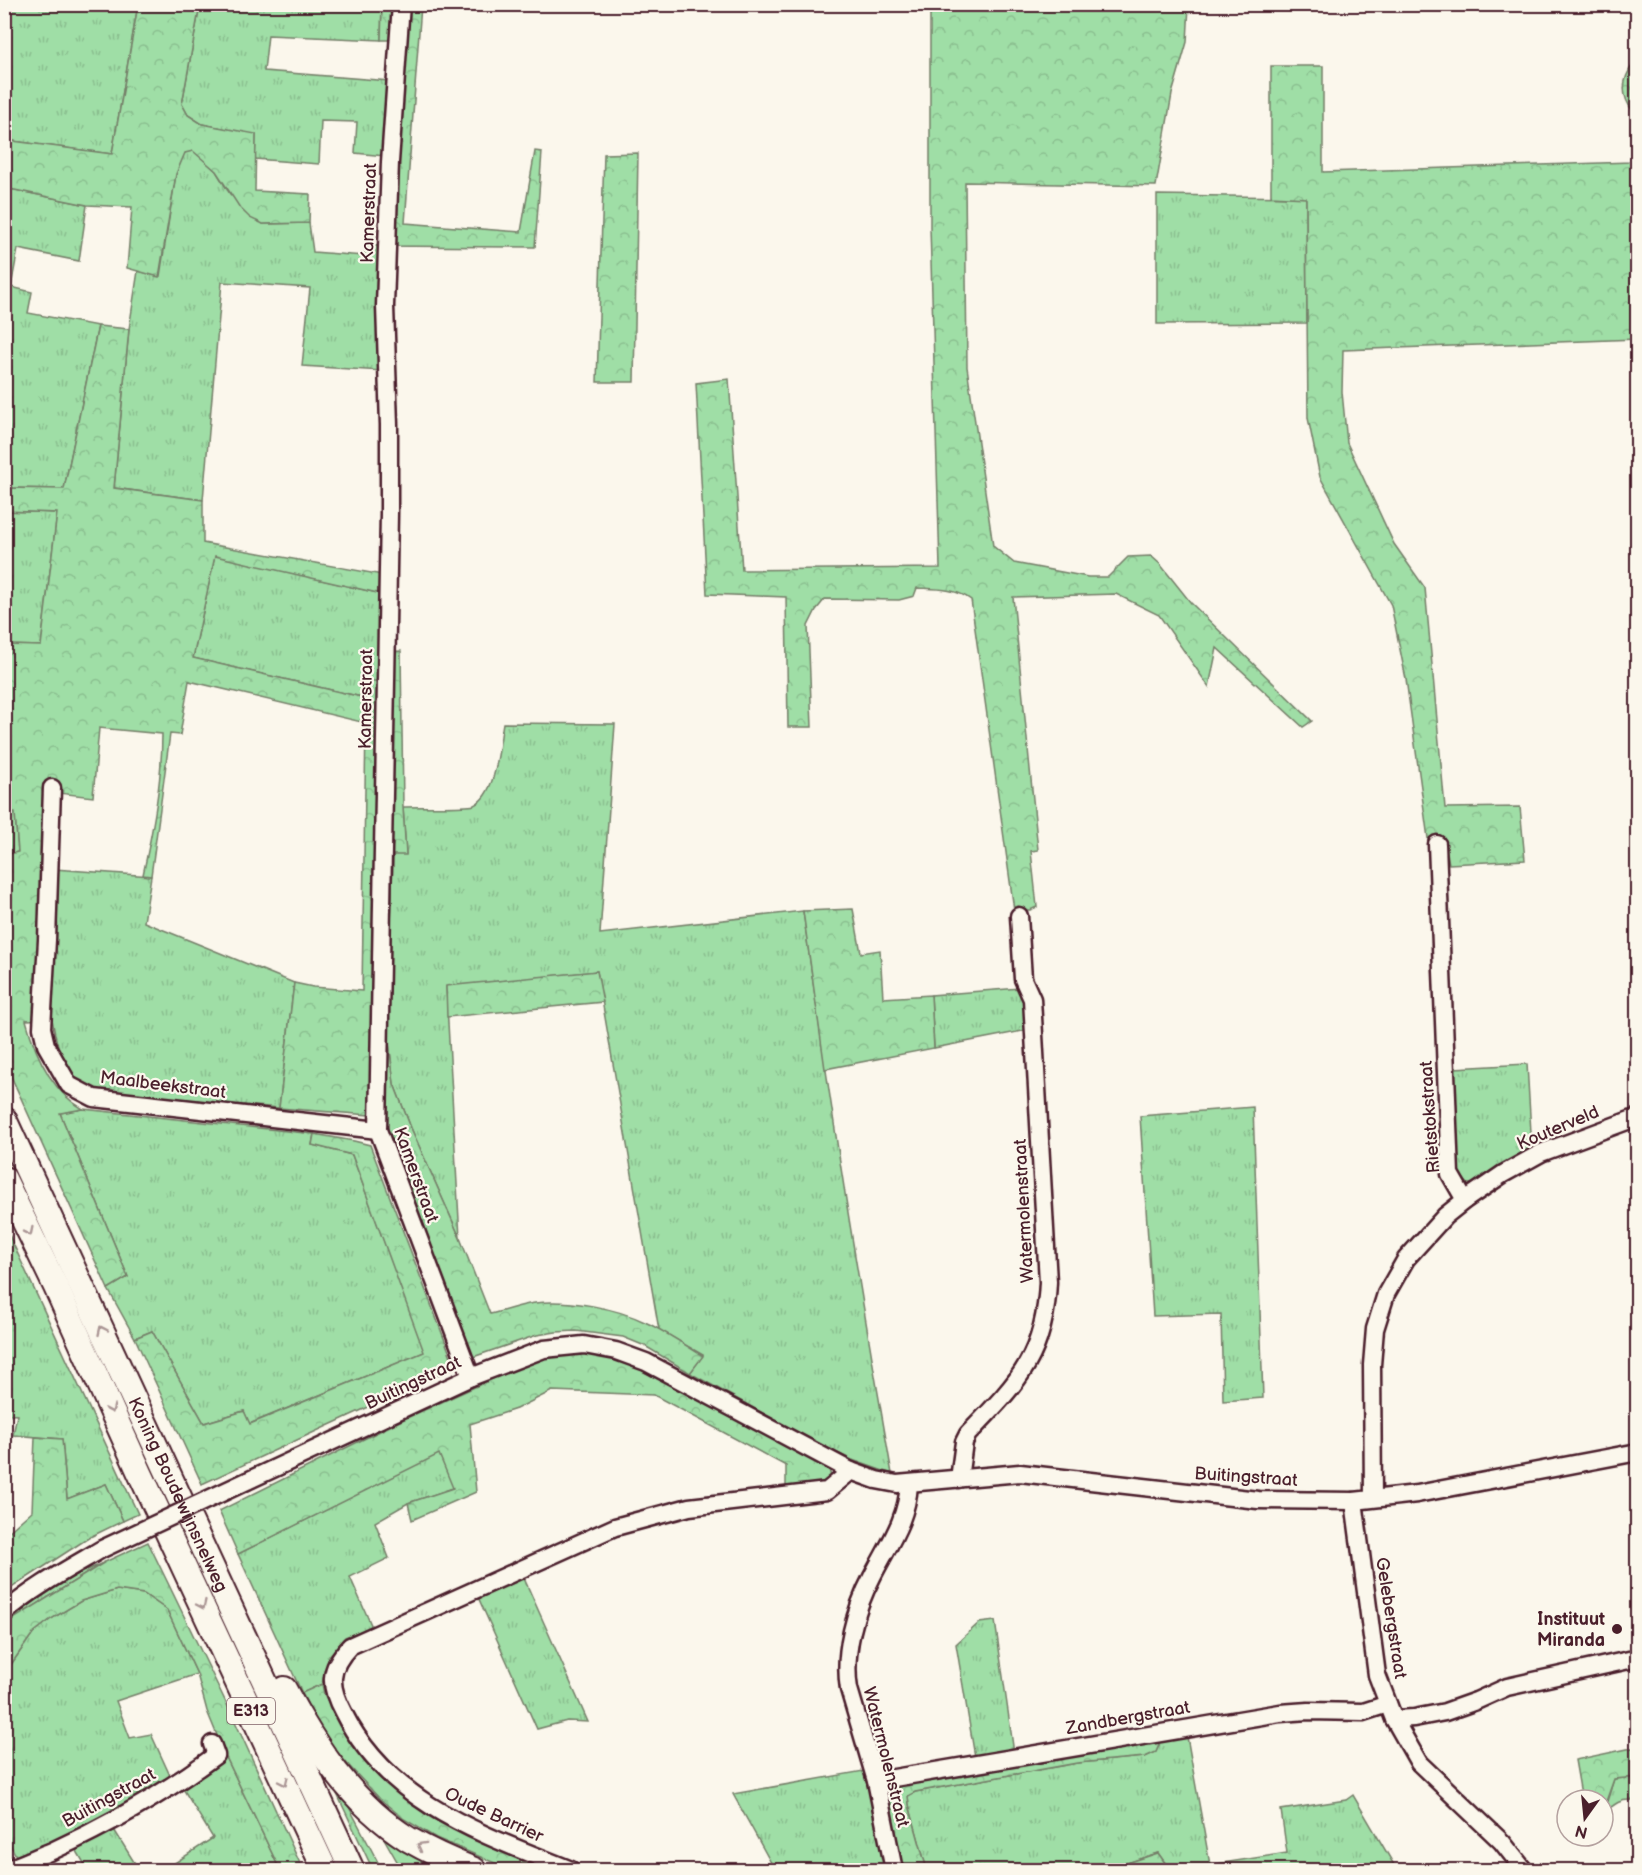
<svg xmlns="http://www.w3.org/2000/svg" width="1642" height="1875" viewBox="0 0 1642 1875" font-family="'Balsamiq Sans',sans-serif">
<defs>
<pattern id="grass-tufts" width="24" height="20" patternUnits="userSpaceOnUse" patternTransform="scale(1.5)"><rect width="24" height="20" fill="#9fdea6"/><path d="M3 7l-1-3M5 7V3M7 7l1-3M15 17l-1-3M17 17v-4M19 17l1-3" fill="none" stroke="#8abe8f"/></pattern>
<pattern id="forest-crowns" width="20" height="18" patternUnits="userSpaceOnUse" patternTransform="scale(1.5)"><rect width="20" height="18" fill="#9fdea6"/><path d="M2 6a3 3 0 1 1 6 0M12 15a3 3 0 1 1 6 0" fill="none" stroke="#8abe8f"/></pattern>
</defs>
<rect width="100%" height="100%" fill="#fbf7ec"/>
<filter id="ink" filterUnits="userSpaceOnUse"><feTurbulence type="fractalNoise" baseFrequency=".0167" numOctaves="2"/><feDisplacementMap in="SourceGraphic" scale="12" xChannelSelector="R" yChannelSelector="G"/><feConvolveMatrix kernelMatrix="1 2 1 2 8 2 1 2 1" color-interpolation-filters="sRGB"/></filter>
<g filter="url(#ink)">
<!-- grass -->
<g fill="url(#grass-tufts)" stroke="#747e68" stroke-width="1.5">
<path d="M 5,5 L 138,5 L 112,154 L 5,140 Z"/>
<path d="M 200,5 L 382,5 L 381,40 L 268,35 L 264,71 L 390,81 L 385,156 L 355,153 L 357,122 L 321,121 L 319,164 L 255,159 L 256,135 L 202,124 L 188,115 L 182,104 Z"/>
<path d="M 193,150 L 216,171 L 230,194 L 263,224 L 309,223 L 313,252 L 364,256 L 366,245 L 378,246 L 377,284 L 382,371 L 302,366 L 310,288 L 222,282 L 203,500 L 114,488 L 129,329 L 138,271 L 160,276 L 176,174 L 184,153 Z"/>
<path d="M 5,188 L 87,205 L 79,261 L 18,249 L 11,287 L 32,292 L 28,313 L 98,326 L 64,489 L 5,488 Z"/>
<path d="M 1157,195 L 1306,197 L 1307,323 L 1157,324 Z"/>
<path d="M 5,511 L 57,513 L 41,646 L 5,645 Z"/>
<path d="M 215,555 L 382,594 L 379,681 L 366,698 L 193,658 Z"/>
<path d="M 503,723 L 615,724 L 600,934 L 803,911 C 829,1099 859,1287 892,1474 L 852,1460 L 815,1442 L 690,1373 L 703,1355 L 659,1330 L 597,971 L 446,987 L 460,1238 L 411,1128 L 394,1084 L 388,1034 L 393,854 L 406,854 L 403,807 C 415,806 466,808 474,805 C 497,794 499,745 503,723 Z"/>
<path d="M 15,812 L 18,852 L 5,855 L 4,813 Z"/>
<path d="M 54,869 L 151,876 L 144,922 L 294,983 L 279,1108 C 228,1104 177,1101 127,1093 C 113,1091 95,1092 82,1084 C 61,1071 56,1041 52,1019 Z"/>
<path d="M 1020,988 L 1028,1006 L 1028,1030 L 934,1048 L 931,995 Z"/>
<path d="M 1527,1064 L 1532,1150 L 1479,1183 L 1468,1184 L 1456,1170 L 1454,1068 Z"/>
<path d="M 1253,1107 L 1263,1398 L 1223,1401 L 1221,1314 L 1153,1316 L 1140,1116 Z"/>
<path d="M 83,1109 L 314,1134 L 312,1145 L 352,1155 L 425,1352 L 249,1424 L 244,1411 L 204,1423 L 152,1331 L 135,1338 L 108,1289 L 128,1277 L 60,1113 Z"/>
<path d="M 4,1224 L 138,1514 L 123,1521 L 106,1484 L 67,1499 L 62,1439 L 13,1435 L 17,1415 L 5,1414 Z"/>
<path d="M 439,1453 L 454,1488 L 408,1503 L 375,1522 L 389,1558 L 350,1577 L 372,1627 L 345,1637 L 329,1656 L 322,1684 L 302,1693 L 238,1554 Z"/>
<path d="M 105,1562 L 15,1618 L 5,1629 L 5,1623 L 11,1617 L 54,1585 Z"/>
<path d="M 523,1576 L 588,1722 L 567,1721 L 537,1729 L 478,1597 Z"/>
<path d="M 117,1590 L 144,1594 L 167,1610 L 197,1674 L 116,1701 L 130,1738 L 151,1734 L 172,1780 L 98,1822 L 16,1856 L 5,1834 L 5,1673 L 33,1633 L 51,1619 L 81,1601 Z"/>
<path d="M 995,1621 L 1014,1753 L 975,1757 L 956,1644 L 979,1623 Z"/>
<path d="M 1186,1731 L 1210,1865 L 1287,1853 L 1281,1810 L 1346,1800 L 1353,1795 L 1397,1870 L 1170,1870 L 1158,1853 L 1106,1870 L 927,1870 L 909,1805 L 908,1796 L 915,1792 L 1077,1763 L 1145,1757 L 1156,1752 L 1159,1745 L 1157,1738 Z"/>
<path d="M 226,1757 L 280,1870 L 164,1870 L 213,1838 L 182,1787 Z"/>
<path d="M 869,1770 L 891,1870 L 775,1870 L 733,1794 Z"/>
<path d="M 1637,1777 L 1637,1801 C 1622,1797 1614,1804 1603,1814 L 1614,1779 Z"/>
<path d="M 338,1790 L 340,1790 L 382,1870 L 373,1870 L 337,1794 Z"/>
<path d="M 113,1828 L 139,1870 L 88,1870 L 74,1846 Z"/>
<path d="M 381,1833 L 452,1870 L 402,1870 Z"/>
</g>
<!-- forest -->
<g fill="url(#forest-crowns)" stroke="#747e68" stroke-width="1.5">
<path d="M 138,5 L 200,5 L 182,104 L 188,115 L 202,124 L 256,134 L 255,191 L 310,194 L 309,223 L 263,224 L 250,218 L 240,208 L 216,171 L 193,151 L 185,153 L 176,174 L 159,277 L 127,268 L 132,207 L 87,205 L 5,188 L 5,140 L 112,154 Z"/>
<path d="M 382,5 L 421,5 L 405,223 L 521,232 L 535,151 L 542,152 L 535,247 L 378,246 L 393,40 L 381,40 Z"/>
<path d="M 930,5 L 1189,5 L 1187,42 L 1172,94 L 1156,186 L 965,182 L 967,367 L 993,546 L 1014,563 L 1088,577 L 1108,577 L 1128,557 L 1151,556 L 1160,564 L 1191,603 L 1312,721 L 1303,727 L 1217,648 L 1209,687 L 1159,615 L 1116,594 L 1013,597 L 1038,850 L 1031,851 L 1037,907 L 1030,910 L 1014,910 L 971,600 C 956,588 935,589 917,588 L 914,596 L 899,600 L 825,599 L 816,610 L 808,626 L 812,727 L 788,727 L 786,597 L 707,594 L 696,383 L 729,379 L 742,570 L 940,568 L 930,227 Z"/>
<path d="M 1634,63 L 1637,63 L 1637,339 L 1343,350 L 1342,392 L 1347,443 L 1394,544 L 1425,588 L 1445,808 L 1520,807 L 1525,860 L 1449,864 L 1447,852 L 1430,853 L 1406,679 L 1391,605 L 1320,477 L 1308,418 L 1306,198 L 1271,196 L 1271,66 L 1323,66 L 1323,172 L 1631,162 L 1633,111 C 1620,95 1622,79 1634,63 Z"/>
<path d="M 638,153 L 634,382 L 597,382 L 604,154 Z"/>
<path d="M 98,326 L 129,329 L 114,488 L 203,500 L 203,543 L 383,575 L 382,594 L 215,556 L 193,658 L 366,698 L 368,681 L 379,681 L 382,652 L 401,651 L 403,807 L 406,855 L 393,855 L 388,1034 L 394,1084 L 411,1128 L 460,1238 L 490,1314 C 505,1311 520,1305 535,1303 C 569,1299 617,1308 647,1323 C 666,1332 685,1345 703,1356 L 690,1373 L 645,1346 L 623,1337 L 576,1331 L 556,1332 L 537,1335 L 473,1357 L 383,1116 L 279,1108 L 294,983 L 313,987 L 362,991 L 366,723 L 189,681 L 180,735 L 170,734 L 151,876 L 143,875 C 153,828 162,782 162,734 L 99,728 L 93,797 L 59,793 L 53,931 L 52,1019 L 26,1020 C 35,1054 51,1091 83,1109 L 60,1113 L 128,1277 L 108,1289 L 5,1063 L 5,855 L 18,852 L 15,813 L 5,813 L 4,645 L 41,646 L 57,513 L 5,511 L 5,488 L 64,489 Z"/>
<path d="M 853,909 L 861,953 L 880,950 L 883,998 L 931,995 L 934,1048 L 825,1069 L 803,911 Z"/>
<path d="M 597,971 L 603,1002 L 447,1017 L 446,986 Z"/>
<path d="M 314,1134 L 354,1141 L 370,1145 L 455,1367 L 202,1484 L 135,1338 L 152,1331 L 204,1423 L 244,1411 L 250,1424 L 424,1352 L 352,1155 L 312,1145 Z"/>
<path d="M 588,1354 L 616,1360 L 654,1374 L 816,1460 L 829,1469 L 831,1477 L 821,1486 L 786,1490 L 786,1466 L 654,1395 L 552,1391 L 516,1409 L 470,1424 L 476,1492 L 412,1520 L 408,1503 L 453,1488 L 439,1454 L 238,1554 L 219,1511 L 400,1421 L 525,1364 L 549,1355 Z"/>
<path d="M 35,1437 L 62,1439 L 67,1499 L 106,1484 L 123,1521 L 90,1537 L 5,1592 L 5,1535 L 32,1511 Z"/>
<path d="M 148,1542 L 233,1717 L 303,1870 L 280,1870 L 226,1757 L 207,1711 L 197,1674 L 167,1610 L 144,1594 L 117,1590 L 81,1601 L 51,1619 L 33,1633 L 5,1673 L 5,1629 L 15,1618 L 105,1562 Z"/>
<path d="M 322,1684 L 324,1694 L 343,1729 L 365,1759 L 398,1793 L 421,1807 L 556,1870 L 511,1870 L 436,1838 L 404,1819 L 380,1799 L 350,1767 L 323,1735 L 302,1693 Z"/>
<path d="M 1157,1738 L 1159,1745 L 1156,1752 L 1145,1757 L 1077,1763 L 915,1792 L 908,1796 L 909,1805 L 927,1870 L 897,1870 L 886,1789 L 892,1784 Z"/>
<path d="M 1637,1747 L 1637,1777 L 1614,1779 L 1603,1810 L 1603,1800 L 1582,1800 L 1575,1760 Z"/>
<path d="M 1158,1853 L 1170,1870 L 1106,1870 L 1109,1869 Z"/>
</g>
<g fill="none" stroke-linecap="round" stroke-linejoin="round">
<!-- minor casing -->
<g stroke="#4a1f2b" stroke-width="21">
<g id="minor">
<path d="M 401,4 L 390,162 L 385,306 L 389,425 L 389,513 L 378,1130 L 471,1377"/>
<path d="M 52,788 L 47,940 L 42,1028 L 46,1045 L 69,1085 L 94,1098 L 378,1130"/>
<path d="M 1437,844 L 1450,1174 L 1465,1200"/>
<path d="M 959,1479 L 964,1442 L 968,1434 C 1017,1383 1045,1357 1048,1282 L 1032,999 L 1023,979 L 1019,916"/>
<path d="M 247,1481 L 471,1377 L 544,1349 L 584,1345 L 616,1351 L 646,1362 L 851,1471 L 876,1480 L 897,1484 L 1020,1473 L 1258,1500 L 1354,1501 L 1417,1494 L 1638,1452"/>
<path d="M 1373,1498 L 1372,1365 L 1375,1329 L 1386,1294 L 1406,1259 L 1445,1216 L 1465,1200 L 1503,1174 L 1541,1153 L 1638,1117"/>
<path d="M 1354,1501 L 1377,1675 L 1394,1719 L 1419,1763 L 1502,1842 L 1524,1870"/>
<path d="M 4,1613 C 34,1587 68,1569 102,1549"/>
<path d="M 1394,1719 L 1414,1718 L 1445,1712 L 1476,1701 L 1507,1687 L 1638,1658"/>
<path d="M 876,1781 L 1280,1713 L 1308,1711 L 1363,1712 L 1388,1704"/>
<path d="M 4,1870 C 21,1865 36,1857 52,1851 C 111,1824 165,1793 216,1755 L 212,1744"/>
<path d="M 571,1870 C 482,1834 389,1804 343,1712 C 329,1686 328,1669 350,1646 L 615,1527 L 689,1507 L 827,1491 L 851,1471"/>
<path d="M 894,1870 L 876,1781 L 849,1689 C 843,1653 855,1609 872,1577 C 888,1545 907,1521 909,1484"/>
</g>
</g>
<!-- highway casing -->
<g stroke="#4a1f2b" stroke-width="28">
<g id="highway">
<path id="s1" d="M 4,1119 L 352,1870"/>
<path d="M 4,1179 L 56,1287 L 140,1473 L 325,1870"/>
<path d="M 284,1689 C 315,1747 351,1803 408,1839 C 429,1851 451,1861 474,1870"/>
</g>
</g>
<!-- minor -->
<use href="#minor" stroke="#fbf7ec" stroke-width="16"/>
<!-- highway -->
<use href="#highway" stroke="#fbf7ec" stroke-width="24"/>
<!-- minor-bridge casing -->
<g stroke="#4a1f2b" stroke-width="21" stroke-linecap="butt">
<path id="minor-bridge" d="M 102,1549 L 247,1481"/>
</g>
<!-- minor-bridge -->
<use href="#minor-bridge" stroke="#fbf7ec" stroke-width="16"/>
</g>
<!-- one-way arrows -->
<defs><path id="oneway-chevron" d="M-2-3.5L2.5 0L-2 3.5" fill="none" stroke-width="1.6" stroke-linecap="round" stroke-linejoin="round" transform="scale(1.5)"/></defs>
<g stroke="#ab9695">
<use href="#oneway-chevron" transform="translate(29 1232) rotate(64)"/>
<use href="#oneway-chevron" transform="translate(102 1330) rotate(-115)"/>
<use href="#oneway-chevron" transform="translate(111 1409) rotate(66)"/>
<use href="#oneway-chevron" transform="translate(202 1605) rotate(65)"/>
<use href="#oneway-chevron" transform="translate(284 1782) rotate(65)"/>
<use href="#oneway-chevron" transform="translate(421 1846) rotate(-151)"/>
</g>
</g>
<!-- markers -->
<circle fill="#4a1f2b" stroke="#fbf7ec" stroke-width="2" cx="1617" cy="1629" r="6"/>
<g text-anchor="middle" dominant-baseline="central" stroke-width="4.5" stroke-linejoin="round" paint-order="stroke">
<!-- shield labels -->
<rect fill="#fbf7ec" stroke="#7f6065" stroke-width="1.5" x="227" y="1698" width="48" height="26" rx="4.5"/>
<g font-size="16" font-weight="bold" fill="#4a1f2b">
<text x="251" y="1711">E313</text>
</g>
<!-- street labels -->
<g font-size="18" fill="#4a1f2b" stroke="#fbf7ec">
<text transform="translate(369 213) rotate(-88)">Kamerstraat</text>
<text transform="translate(366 699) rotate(-89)">Kamerstraat</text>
<text transform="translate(163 1085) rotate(7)">Maalbeekstraat</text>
<text transform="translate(1430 1117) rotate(-94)">Rietstokstraat</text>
<text transform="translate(1558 1128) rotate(-23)">Kouterveld</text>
<text transform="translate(416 1175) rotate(70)">Kamerstraat</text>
<text transform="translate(1024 1211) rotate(-93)">Watermolenstraat</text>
<text transform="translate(413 1383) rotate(-25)">Buitingstraat</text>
<text transform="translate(1246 1477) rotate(4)">Buitingstraat</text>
<text stroke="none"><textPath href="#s1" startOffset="414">Koning Boudewijnsnelweg</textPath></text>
<text transform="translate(1391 1618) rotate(81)">Gelebergstraat</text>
<text transform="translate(1128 1718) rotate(-10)">Zandbergstraat</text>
<text transform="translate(886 1757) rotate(76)">Watermolenstraat</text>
<text transform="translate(109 1798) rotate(-29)">Buitingstraat</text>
<text transform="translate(494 1815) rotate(25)">Oude Barrier</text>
</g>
<!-- poi labels -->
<g font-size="18" font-weight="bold" fill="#4a1f2b" stroke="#fbf7ec" text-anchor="end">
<text x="1605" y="1619">Instituut<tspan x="1605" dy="21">Miranda</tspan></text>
</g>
</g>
<!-- margin -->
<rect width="1642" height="1875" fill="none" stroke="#fbf7ec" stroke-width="24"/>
<rect x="12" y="12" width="1618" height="1851" fill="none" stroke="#4a1f2b" stroke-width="2" filter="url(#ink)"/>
<!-- north arrow -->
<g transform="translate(1585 1818) rotate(195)"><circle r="28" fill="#fbf7ec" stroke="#b4a19f" stroke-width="1.5"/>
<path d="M0-4.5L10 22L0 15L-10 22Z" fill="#4a1f2b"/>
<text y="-9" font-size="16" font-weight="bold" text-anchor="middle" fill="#4a1f2b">N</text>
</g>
</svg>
